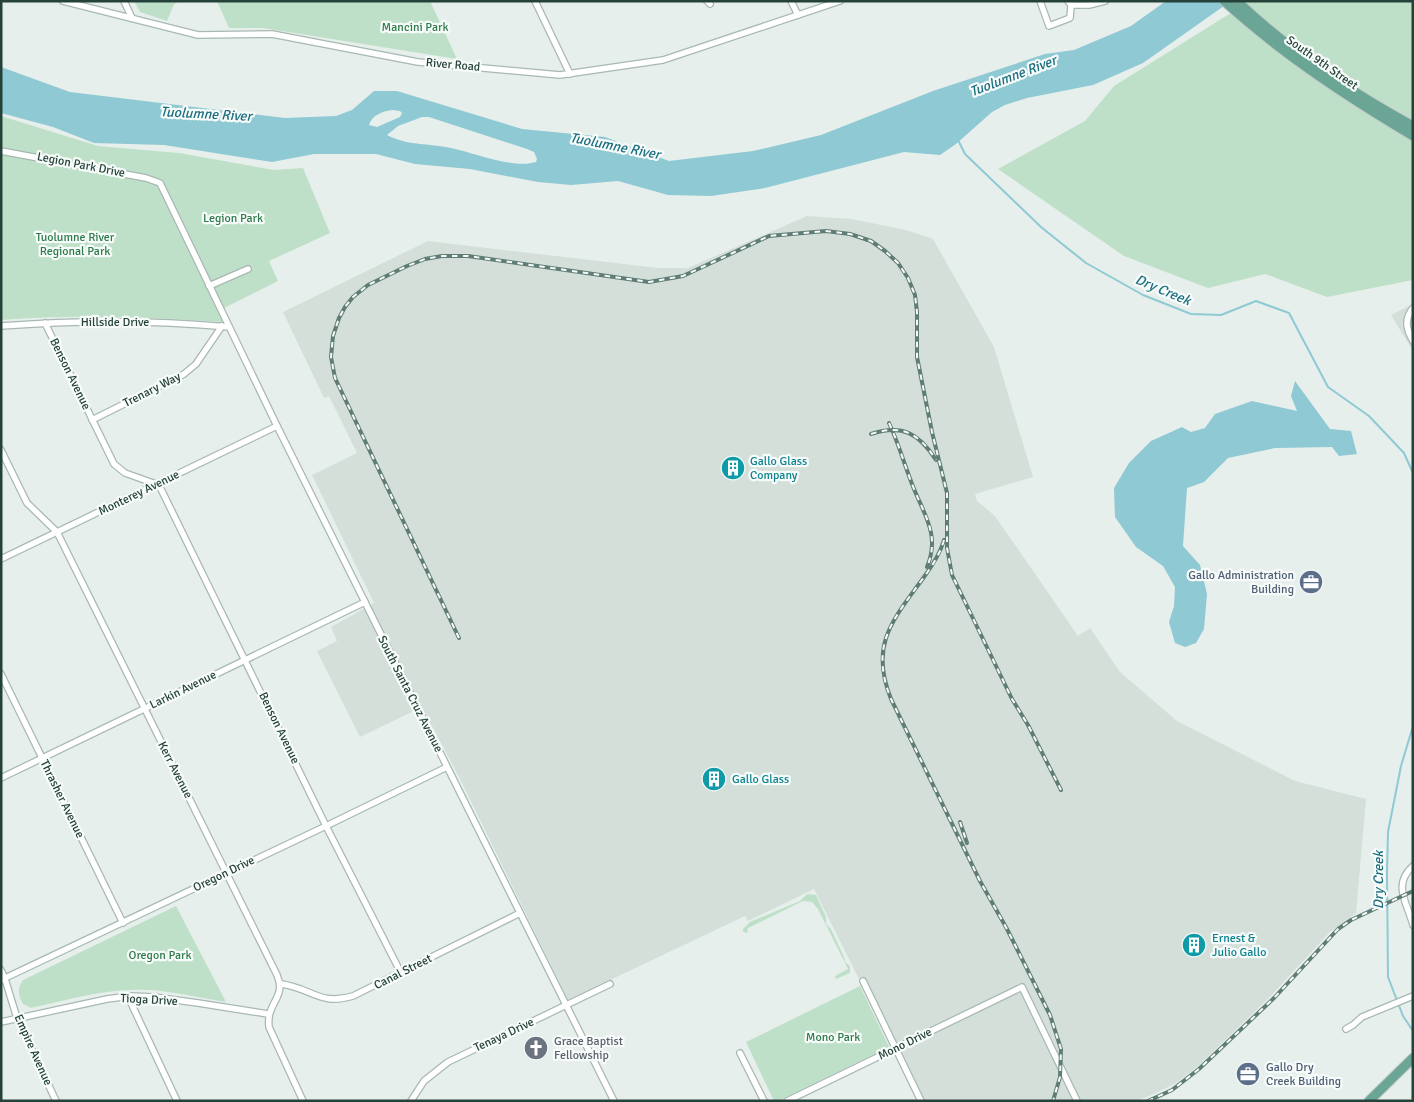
<svg xmlns="http://www.w3.org/2000/svg" width="1414" height="1102" viewBox="0 0 1414 1102" font-family="Signika,sans-serif">
<rect width="100%" height="100%" fill="#e6efeb"/>
<!-- built -->
<g fill="#d4dfda">
<path d="M 807,216 L 852,219 L 906,230 L 933,239 L 994,347 L 1033,477 L 975,494 L 977,501 L 995,516 L 1078,636 L 1090,628 L 1120,672 L 1177,721 L 1295,781 L 1366,799 L 1356,913 L 1330,932 L 1267,1000 L 1196,1068 L 1176,1083 L 1156,1093 L 1136,1101 L 920,1101 L 814,889 L 748,921 L 745,916 L 568,1000 L 460,779 L 422,707 L 360,737 L 317,651 L 337,641 L 331,627 L 374,603 L 312,475 L 357,453 L 329,396 L 324,398 L 283,312 L 428,241 L 658,268 L 688,268 Z"/>
<path d="M 1413,304 L 1413,351 L 1391,315 Z"/>
</g>
<!-- green -->
<g fill="#bfe0c8">
<path d="M 134,1 L 180,1 L 174,4 L 167,21 L 140,12 Z"/>
<path d="M 217,1 L 430,1 L 457,59 L 263,28 L 229,28 Z"/>
<path d="M 1250,1 L 1413,1 L 1413,280 L 1327,297 L 1265,274 L 1208,288 L 1124,256 L 998,169 L 1085,121 L 1114,86 Z"/>
<path d="M 1,116 L 98,146 L 179,153 L 274,170 L 303,168 L 330,233 L 269,261 L 278,281 L 218,311 L 223,322 C 149,317 75,314 1,320 Z"/>
<path d="M 807,894 L 816,895 L 826,917 L 826,924 L 831,929 L 844,957 L 845,962 L 850,966 L 850,973 L 836,979 L 835,976 L 848,969 L 818,909 L 812,902 L 803,901 L 748,928 L 747,933 L 743,932 L 743,929 L 750,922 L 800,901 Z"/>
<path d="M 176,906 L 226,1002 C 195,997 161,988 130,990 C 98,991 62,1001 31,1008 L 23,1004 C 18,995 17,989 23,980 Z"/>
<path d="M 860,986 L 889,1047 L 778,1101 L 774,1101 L 746,1042 Z"/>
</g>
<!-- water -->
<g fill="#8ec9d4" fill-rule="evenodd">
<path d="M 1166,1 L 1231,1 L 1143,63 L 1093,85 L 1027,98 L 1005,105 L 992,112 L 956,144 L 940,155 L 904,152 L 765,188 L 711,196 L 668,195 L 618,181 L 571,185 L 538,182 L 470,169 L 415,164 L 376,154 L 314,154 L 272,162 L 164,145 L 94,143 L 53,127 L 1,113 L 1,67 L 70,92 L 285,118 L 336,116 L 352,110 L 374,91 L 397,91 L 522,129 L 605,137 L 669,161 L 753,151 L 821,135 L 933,91 L 1045,54 L 1074,50 L 1131,26 ZM 393,110 L 400,111 L 402,113 L 400,117 L 377,127 L 369,125 C 372,115 383,111 393,110 ZM 422,117 L 429,117 L 527,149 L 534,152 L 537,159 L 536,162 C 513,169 475,153 451,148 C 429,143 408,146 387,135 L 398,126 Z"/>
<path d="M 1295,381 L 1330,429 L 1351,431 L 1357,454 L 1339,456 L 1332,447 L 1275,448 L 1228,458 L 1204,482 L 1187,488 L 1183,546 L 1200,565 L 1207,594 L 1204,629 L 1196,643 L 1185,647 L 1175,643 L 1169,622 L 1174,606 L 1175,587 L 1163,566 L 1136,547 L 1115,517 L 1114,488 L 1129,463 L 1151,441 L 1182,427 L 1191,432 L 1205,428 L 1215,414 L 1252,401 L 1297,411 L 1291,396 Z"/>
</g>
<g fill="none" stroke-linecap="round" stroke-linejoin="round">
<!-- stream -->
<g stroke="#8ec9d4" stroke-width="2">
<path d="M 958,140 L 965,154 L 1041,227 L 1086,263 L 1143,295 L 1191,314 L 1221,315 L 1256,301 L 1289,313 L 1328,387 L 1369,416 L 1404,453 L 1413,473"/>
<path d="M 1413,726 L 1401,766 L 1388,832 L 1387,874 L 1388,977 L 1403,1016 L 1413,1031"/>
</g>
<!-- minor casing -->
<g stroke="#a8b8b2" stroke-width="8">
<g id="minor">
<path d="M 63,1 L 198,35 L 272,34 L 418,62 L 560,75 L 663,60 L 840,1"/>
<path d="M 124,1 L 132,18"/>
<path d="M 535,1 L 570,74"/>
<path d="M 707,1 L 710,4"/>
<path d="M 791,1 L 798,15"/>
<path d="M 1040,1 L 1049,26 L 1070,18 L 1071,5"/>
<path d="M 1068,1 L 1071,5 L 1089,5 L 1105,1"/>
<path d="M 1,151 L 146,178 L 160,183 L 277,426 L 614,1101"/>
<path d="M 209,286 L 248,269"/>
<path d="M 1413,308 C 1404,319 1406,329 1413,341"/>
<path d="M 45,323 L 114,464 L 125,473 L 156,484"/>
<path d="M 1,326 C 78,320 153,320 229,327"/>
<path d="M 92,420 L 184,374 L 196,364 L 222,326"/>
<path d="M 1,450 L 27,503 L 57,532 L 277,975 C 287,998 266,1002 269,1027 L 303,1101"/>
<path d="M 158,483 L 326,826 L 401,973"/>
<path d="M 1,559 L 277,426"/>
<path d="M 1,674 L 123,923"/>
<path d="M 1,778 L 365,602"/>
<path d="M 1413,866 C 1392,885 1407,902 1413,925"/>
<path d="M 1,970 L 5,979 L 17,1018 L 56,1101"/>
<path d="M 1,980 L 326,826 L 447,767"/>
<path d="M 863,981 L 921,1101"/>
<path d="M 281,984 C 312,988 319,1006 353,996 L 520,913"/>
<path d="M 130,996 L 131,1003 L 177,1101"/>
<path d="M 1,1022 L 107,999 L 130,996 L 154,997 L 198,1003 L 268,1014"/>
<path d="M 1346,1029 L 1353,1025 L 1362,1017 L 1413,996"/>
<path d="M 740,1053 L 764,1101"/>
<path d="M 411,1101 L 424,1081 L 448,1062 L 610,984"/>
<path d="M 787,1101 L 1022,987 L 1077,1101"/>
</g>
</g>
<!-- primary casing -->
<g stroke="#c2cac8" stroke-width="11">
<g id="primary">
<path d="M 1224,1 C 1282,54 1346,96 1413,136"/>
<path d="M 1237,1 C 1289,50 1350,92 1413,126"/>
<path d="M 1369,1101 L 1413,1058"/>
</g>
</g>
<!-- minor -->
<use href="#minor" stroke="#fff" stroke-width="5.5"/>
<!-- primary -->
<use href="#primary" stroke="#6aa596" stroke-width="9"/>
<!-- rail casing -->
<g stroke="#5f7d75" stroke-width="4">
<g id="rail">
<path d="M 889,423 C 899,444 905,467 914,489 C 925,516 940,536 927,567"/>
<path d="M 871,434 C 902,424 919,433 936,460"/>
<path d="M 944,540 C 940,554 932,566 924,577 C 893,620 869,644 891,699 L 980,881 L 1007,929 L 1050,1015 L 1061,1049 L 1060,1077 L 1053,1101"/>
<path d="M 459,638 L 335,378 L 331,357 L 333,336 L 339,318 L 345,307 L 353,297 L 368,285 L 407,266 L 425,259 L 442,256 L 468,256 L 649,282 L 683,276 L 769,236 L 826,231 L 850,234 L 871,241 L 885,251 L 898,263 L 908,278 L 915,295 L 917,312 L 917,357 L 932,432 L 947,493 L 947,548 L 952,575 L 1012,699 L 1028,725 L 1061,790"/>
<path d="M 960,822 L 967,843"/>
<path d="M 1148,1101 L 1172,1090 L 1199,1069 L 1274,998 L 1338,929 L 1351,920 L 1413,891"/>
</g>
</g>
<!-- rail -->
<use href="#rail" stroke="#f7fbf9" stroke-width="2" stroke-dasharray="5.5" stroke-linecap="butt"/>
</g>
<!-- icons -->
<defs>
<g id="building-disc" transform="scale(1.25)"><circle r="9.5" fill="#0f9aa8" stroke="#f7fbf9"/><path d="M-4-6H4V6H1V3H-1V6H-4ZM-2.5-4.3h1.7v1.8h-1.7ZM.8-4.3h1.7v1.8H.8ZM-2.5-1h1.7V.8h-1.7ZM.8-1h1.7V.8H.8Z" fill="#fff"/></g>
<g id="office-disc" transform="scale(1.25)"><circle r="9.5" fill="#5c6f8a" stroke="#f7fbf9"/><path d="M-6-3h4V-5.5h4V-3h4V5H-6ZM-1-4.5V-3h2v-1.5ZM-6 0V1H6V0Z" fill="#fff"/></g>
<g id="church-disc" transform="scale(1.25)"><circle r="9.5" fill="#6b7280" stroke="#f7fbf9"/><path d="M-1.2-6h2.4v3.5h3.3v2.4h-3.3V6h-2.4V-.1h-3.3v-2.4h3.3Z" fill="#fff"/></g>
</defs>
<g fill-rule="evenodd">
<use href="#building-disc" x="733" y="468"/>
<use href="#office-disc" x="1311" y="582"/>
<use href="#building-disc" x="714" y="779"/>
<use href="#building-disc" x="1194" y="945"/>
<use href="#church-disc" x="536" y="1048"/>
<use href="#office-disc" x="1248" y="1074"/>
</g>
<g text-anchor="middle" dominant-baseline="central" stroke-width="4.5" stroke-linejoin="round" paint-order="stroke">
<!-- park labels -->
<g font-size="12" fill="#2d7a4b" stroke="#f7fbf9">
<text x="415" y="27">Mancini Park</text>
<text x="233" y="218">Legion Park</text>
<text x="75" y="237">Tuolumne River<tspan x="75" dy="14">Regional Park</tspan></text>
<text x="160" y="955">Oregon Park</text>
<text x="833" y="1037">Mono Park</text>
</g>
<!-- street labels -->
<g font-size="12" fill="#24423a" stroke="#f7fbf9">
<text transform="translate(1322 63) rotate(35)">South 9th Street</text>
<text transform="translate(453 65) rotate(5)">River Road</text>
<text transform="translate(81 165) rotate(11)">Legion Park Drive</text>
<text x="115" y="322">Hillside Drive</text>
<text transform="translate(70 374) rotate(64)">Benson Avenue</text>
<text transform="translate(152 390) rotate(-27)">Trenary Way</text>
<text transform="translate(139 493) rotate(-26)">Monterey Avenue</text>
<text transform="translate(183 690) rotate(-26)">Larkin Avenue</text>
<text transform="translate(410 694) rotate(63)">South Santa Cruz Avenue</text>
<text transform="translate(279 728) rotate(64)">Benson Avenue</text>
<text transform="translate(175 770) rotate(63)">Kerr Avenue</text>
<text transform="translate(62 799) rotate(64)">Thrasher Avenue</text>
<text transform="translate(224 874) rotate(-26)">Oregon Drive</text>
<text transform="translate(403 972) rotate(-27)">Canal Street</text>
<text transform="translate(149 1000) rotate(3)">Tioga Drive</text>
<text transform="translate(504 1035) rotate(-25)">Tenaya Drive</text>
<text transform="translate(905 1044) rotate(-26)">Mono Drive</text>
<text transform="translate(33 1050) rotate(66)">Empire Avenue</text>
</g>
<!-- culture labels -->
<g font-size="12" fill="#0d838f" stroke="#f7fbf9" text-anchor="start">
<text x="750" y="461">Gallo Glass<tspan x="750" dy="14">Company</tspan></text>
<text x="732" y="779">Gallo Glass</text>
<text x="1212" y="938">Ernest &amp;<tspan x="1212" dy="14">Julio Gallo</tspan></text>
</g>
<!-- service labels -->
<g font-size="12" fill="#4e5e75" stroke="#f7fbf9" text-anchor="end">
<text x="1294" y="575">Gallo Administration<tspan x="1294" dy="14">Building</tspan></text>
<text x="1266" y="1067" text-anchor="start">Gallo Dry<tspan x="1266" dy="14">Creek Building</tspan></text>
</g>
<!-- worship labels -->
<g font-size="12" fill="#5b616d" stroke="#f7fbf9" text-anchor="start">
<text x="554" y="1041">Grace Baptist<tspan x="554" dy="14">Fellowship</tspan></text>
</g>
<!-- water labels -->
<g font-size="14" font-style="italic" fill="#1c6f80" stroke="#f7fbf9">
<text transform="translate(1013 76) rotate(-21)">Tuolumne River</text>
<text transform="translate(206 114) rotate(3)">Tuolumne River</text>
<text transform="translate(615 146) rotate(11)">Tuolumne River</text>
<text transform="translate(1163 290) rotate(23)">Dry Creek</text>
<text transform="translate(1378 880) rotate(-90)">Dry Creek</text>
</g>
</g>
<!-- border -->
<rect width="1414" height="1102" fill="none" stroke="#24423a" stroke-width="5"/>
</svg>
